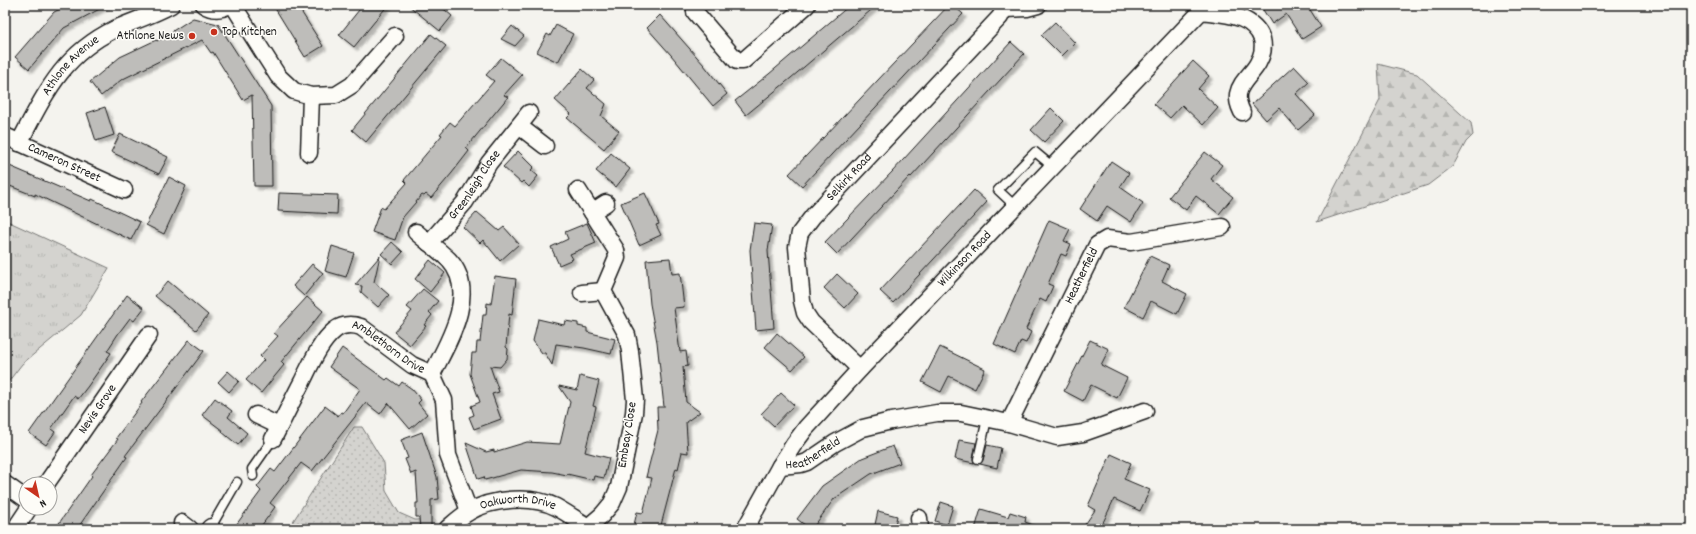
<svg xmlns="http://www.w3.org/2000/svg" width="1696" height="534" viewBox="0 0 1696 534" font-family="Dekko,sans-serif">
<defs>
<pattern id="grass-dots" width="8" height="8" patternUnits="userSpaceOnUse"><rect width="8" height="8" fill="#d4d3cf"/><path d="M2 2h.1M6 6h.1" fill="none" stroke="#b5b5b1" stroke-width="1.8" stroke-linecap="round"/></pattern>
<pattern id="forest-firs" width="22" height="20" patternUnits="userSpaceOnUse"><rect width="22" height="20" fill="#d4d3cf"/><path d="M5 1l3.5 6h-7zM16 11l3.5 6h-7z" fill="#b5b5b1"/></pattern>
<pattern id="park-tufts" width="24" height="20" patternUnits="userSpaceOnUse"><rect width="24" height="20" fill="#d4d3cf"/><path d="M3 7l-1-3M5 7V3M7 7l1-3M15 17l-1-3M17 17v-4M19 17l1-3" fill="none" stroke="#b5b5b1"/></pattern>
<filter id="shadow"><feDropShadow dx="3.5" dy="3.5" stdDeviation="1" flood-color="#0004"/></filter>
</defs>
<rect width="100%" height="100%" fill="#f4f3ee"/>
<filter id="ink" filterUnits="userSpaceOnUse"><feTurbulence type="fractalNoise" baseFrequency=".025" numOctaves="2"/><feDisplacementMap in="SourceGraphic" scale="8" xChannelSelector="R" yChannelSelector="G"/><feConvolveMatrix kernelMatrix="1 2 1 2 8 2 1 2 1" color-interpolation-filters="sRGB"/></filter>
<g filter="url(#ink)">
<!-- grass -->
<path fill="url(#grass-dots)" stroke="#787876" d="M 354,427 L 362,427 L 384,463 L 386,491 L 399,513 L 415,520 L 431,519 L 424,529 L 288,529 Z"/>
<!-- forest -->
<path fill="url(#forest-firs)" stroke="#787876" d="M 1378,64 L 1417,74 L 1471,123 L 1473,135 L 1466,142 L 1453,166 L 1428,185 L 1317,222 L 1380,100 Z"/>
<!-- park -->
<path fill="url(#park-tufts)" stroke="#787876" d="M 5,220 L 109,268 L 81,315 L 22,364 L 5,386 Z"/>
<!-- building -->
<g fill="#bebdba" stroke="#1c1c1c" filter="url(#shadow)">
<path d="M 68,5 L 107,5 L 64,28 L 29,69 L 15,57 L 54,12 Z"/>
<path d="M 273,5 L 297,5 L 323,46 L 305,57 Z"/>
<path d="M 363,5 L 388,5 L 354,47 L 339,35 Z"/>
<path d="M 408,5 L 439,5 L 452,16 L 440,31 Z"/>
<path d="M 850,5 L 877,5 L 791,78 L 746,115 L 735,101 L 769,74 Z"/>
<path d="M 949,5 L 953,5 L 963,14 L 802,186 L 789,174 Z"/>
<path d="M 1260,5 L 1307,5 L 1321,27 L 1302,39 L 1286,14 L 1272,24 Z"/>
<path d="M 660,15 L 704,65 L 727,94 L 713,106 L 671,55 L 647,28 Z"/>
<path d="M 193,18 L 218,24 L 271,106 L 272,186 L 254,186 L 252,95 L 243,100 L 213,52 L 211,53 L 202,40 L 121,80 L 101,96 L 90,82 L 120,57 L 156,40 L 157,41 Z"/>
<path d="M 1055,22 L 1075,43 L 1062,56 L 1041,35 Z"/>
<path d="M 556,25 L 573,34 L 558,62 L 537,52 L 547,34 L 550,36 Z"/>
<path d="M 512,26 L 524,36 L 515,46 L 501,39 Z"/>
<path d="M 431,34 L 446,46 L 366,142 L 352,130 Z"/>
<path d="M 1011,42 L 1024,54 L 911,177 L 910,176 L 837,254 L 825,242 L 892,172 Z"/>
<path d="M 501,58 L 522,75 L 504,95 L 508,97 L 466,148 L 469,151 L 452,173 L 431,198 L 426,194 L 424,196 L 422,195 L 403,217 L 395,240 L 372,232 L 381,207 L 384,209 L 407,183 L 404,180 L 442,135 L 440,134 L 450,122 L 455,126 L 494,81 L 486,75 Z"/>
<path d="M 1193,61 L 1209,76 L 1198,89 L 1218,108 L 1203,125 L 1182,105 L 1170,118 L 1154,104 Z"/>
<path d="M 1294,66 L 1309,82 L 1296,94 L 1315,115 L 1298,130 L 1279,108 L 1266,120 L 1252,104 Z"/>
<path d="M 582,69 L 594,80 L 587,88 L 606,104 L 601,116 L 619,131 L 604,149 L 567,118 L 571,114 L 555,100 Z"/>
<path d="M 105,107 L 114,135 L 96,141 L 87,113 Z"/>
<path d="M 1051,108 L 1064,121 L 1044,142 L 1031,130 Z"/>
<path d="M 120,134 L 168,157 L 159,174 L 111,152 Z"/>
<path d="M 518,151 L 534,167 L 531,170 L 538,176 L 529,187 L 523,181 L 521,183 L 503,167 Z"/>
<path d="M 1205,152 L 1222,165 L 1211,179 L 1233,197 L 1219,214 L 1196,196 L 1186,210 L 1169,197 Z"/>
<path d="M 611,153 L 630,169 L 616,187 L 596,171 Z"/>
<path d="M 1111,161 L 1129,173 L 1120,187 L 1143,203 L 1131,222 L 1107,206 L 1097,221 L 1080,209 Z"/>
<path d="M 5,164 L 91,201 L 92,199 L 140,222 L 131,240 L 35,194 L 35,196 L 5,184 Z"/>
<path d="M 169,177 L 186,186 L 164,234 L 146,225 Z"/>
<path d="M 974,190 L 987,202 L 893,303 L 880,291 Z"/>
<path d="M 279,193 L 338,195 L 337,214 L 278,211 Z"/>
<path d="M 645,193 L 659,224 L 656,225 L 661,235 L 639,245 L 621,203 Z"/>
<path d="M 477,212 L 499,231 L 504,227 L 519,244 L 500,261 L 483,240 L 480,243 L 463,227 Z"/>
<path d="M 1049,220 L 1070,229 L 1064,241 L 1071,244 L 1066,256 L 1061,254 L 1048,284 L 1053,286 L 1046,302 L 1040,299 L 1026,329 L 1031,332 L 1026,343 L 1021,341 L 1015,354 L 994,344 Z"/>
<path d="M 587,223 L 596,243 L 570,254 L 573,259 L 559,265 L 551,247 L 568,239 L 565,232 Z"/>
<path d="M 754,223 L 772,225 L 768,251 L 774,328 L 756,330 L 750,250 Z"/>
<path d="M 392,242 L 403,252 L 392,264 L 381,254 Z"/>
<path d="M 332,246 L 354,253 L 346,277 L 325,271 Z"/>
<path d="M 380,256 L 374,282 L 389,295 L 378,307 L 361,292 L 362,286 L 355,285 Z"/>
<path d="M 1150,256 L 1169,265 L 1162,281 L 1187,294 L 1177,314 L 1151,301 L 1143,317 L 1124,307 Z"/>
<path d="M 670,258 L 672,274 L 680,273 L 684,307 L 674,308 L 680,352 L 686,351 L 688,366 L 683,367 L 686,402 L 700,412 L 686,422 L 688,453 L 682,452 L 678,469 L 676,468 L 660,529 L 633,529 L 637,512 L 643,513 L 652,478 L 646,477 L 658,430 L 657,407 L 664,407 L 657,342 L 650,304 L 646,260 Z"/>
<path d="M 430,260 L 445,273 L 430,292 L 415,279 Z"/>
<path d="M 312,264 L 323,273 L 304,296 L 293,286 Z"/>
<path d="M 837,274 L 858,294 L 845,308 L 824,288 Z"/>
<path d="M 495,276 L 516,279 L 512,315 L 509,314 L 506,347 L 508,349 L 507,359 L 500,367 L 490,366 L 499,392 L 492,394 L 501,419 L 474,429 L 469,417 L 474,415 L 471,406 L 480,402 L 470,374 L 472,353 L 476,353 L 477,342 L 480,342 L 483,315 L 486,315 L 487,303 L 491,304 Z"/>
<path d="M 168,281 L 208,315 L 196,330 L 155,296 Z"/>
<path d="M 423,289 L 438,301 L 429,312 L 432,315 L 424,325 L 426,326 L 410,345 L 394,332 L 412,311 L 407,307 Z"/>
<path d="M 127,295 L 144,308 L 134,321 L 130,318 L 118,334 L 107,351 L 111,353 L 88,386 L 78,399 L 74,396 L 51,429 L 55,432 L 46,445 L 29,433 Z"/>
<path d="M 307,297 L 323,311 L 281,362 L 284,365 L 261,393 L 246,380 L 264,360 L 260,356 L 278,336 L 274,333 Z"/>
<path d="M 538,319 L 564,325 L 565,321 L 578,323 L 578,326 L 587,328 L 587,332 L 615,339 L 611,354 L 584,348 L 556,344 L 552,365 L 545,353 L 542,353 L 533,341 Z"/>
<path d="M 777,333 L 804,357 L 792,370 L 765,347 Z"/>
<path d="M 189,340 L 204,351 L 125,456 L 127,457 L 77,529 L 55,529 L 92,476 L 91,475 L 118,439 L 116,438 L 142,403 L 141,402 Z"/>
<path d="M 1090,340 L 1109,349 L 1101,365 L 1127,378 L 1117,398 L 1091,385 L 1083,401 L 1064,391 Z"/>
<path d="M 940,347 L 985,369 L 975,389 L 949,376 L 941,392 L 922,382 Z"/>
<path d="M 342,348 L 386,380 L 388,378 L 399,386 L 402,382 L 412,389 L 421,400 L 418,403 L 427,414 L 410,429 L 388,403 L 380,414 L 366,403 L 312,471 L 301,463 L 270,503 L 275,507 L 259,529 L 233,529 L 261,491 L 257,487 L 271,469 L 275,472 L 325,406 L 338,416 L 341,412 L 343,413 L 360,389 L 329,367 Z"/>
<path d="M 228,371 L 239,381 L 229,392 L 218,382 Z"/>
<path d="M 580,376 L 599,381 L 593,406 L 596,407 L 585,452 L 609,458 L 604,478 L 594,476 L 593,480 L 567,474 L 567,475 L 552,472 L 521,470 L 485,480 L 484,477 L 478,479 L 466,443 L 486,452 L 494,450 L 494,452 L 527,442 L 560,444 L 570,402 L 559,386 L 577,390 Z"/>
<path d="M 781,393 L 794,405 L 774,426 L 761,414 Z"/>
<path d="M 215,398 L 232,411 L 228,417 L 247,433 L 238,445 L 222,432 L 223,431 L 202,415 Z"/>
<path d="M 422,432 L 437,477 L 439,499 L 431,500 L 431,529 L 420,529 L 419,517 L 416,517 L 416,503 L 418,503 L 416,472 L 411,474 L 405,459 L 408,458 L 401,440 Z"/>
<path d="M 959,440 L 976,443 L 973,458 L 974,463 L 955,459 Z"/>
<path d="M 987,445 L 1001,448 L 997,468 L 980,464 L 983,460 Z"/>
<path d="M 893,446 L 900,463 L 871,474 L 834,499 L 812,529 L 810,529 L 797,519 L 822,486 L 862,458 Z"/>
<path d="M 1111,454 L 1131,463 L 1124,479 L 1150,490 L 1140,511 L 1114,499 L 1100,529 L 1082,529 L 1095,510 L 1088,506 Z"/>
<path d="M 941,502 L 953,506 L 947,525 L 935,521 Z"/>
<path d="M 981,509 L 1008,517 L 1010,512 L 1026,517 L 1025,522 L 1036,526 L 1035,529 L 975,529 Z"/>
<path d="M 878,511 L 897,516 L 894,529 L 874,529 Z"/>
</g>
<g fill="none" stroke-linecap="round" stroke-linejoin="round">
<!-- service casing -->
<g stroke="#1c1c1c" stroke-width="11">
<g id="service">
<path d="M 1015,206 L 998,190 L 1035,152 L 1053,167"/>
<path d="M 978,459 L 987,419"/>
<path d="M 253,476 L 252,469 L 273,439"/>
<path d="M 211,527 L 237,482"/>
</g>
</g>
<!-- minor casing -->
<g stroke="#1c1c1c" stroke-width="19">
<g id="minor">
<path d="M 204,5 C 212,10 221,10 229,5"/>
<path d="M 233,5 L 278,76 L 294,91 L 311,96 L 336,95 L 352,85 L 395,36"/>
<path d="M 695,5 L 695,12 L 737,61 L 743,61 L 807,5"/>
<path d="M 1005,9 L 1027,8 L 1038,5"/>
<path d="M 1201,11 C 1223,14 1253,14 1262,39 C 1264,47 1262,56 1258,63 C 1253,73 1240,82 1238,94 C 1237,101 1239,106 1242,112"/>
<path d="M 519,126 L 545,146"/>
<path id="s1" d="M 5,136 L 124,190"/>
<path id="s2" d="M 19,143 C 45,94 62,55 115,29 C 133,21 153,15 171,5"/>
<path d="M 309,153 L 311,96"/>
<path d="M 578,190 L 616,250 L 617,258 L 603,291 L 627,335 L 630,351 L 635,400 L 634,413 L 619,487 L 612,503 L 602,515 L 588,527"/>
<path d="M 592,212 L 606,203"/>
<path d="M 416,232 C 427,242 439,250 449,260 C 479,292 448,343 432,374"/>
<path id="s3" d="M 429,243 L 465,202 L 489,163 L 529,113"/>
<path d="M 582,293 L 603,291"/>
<path id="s4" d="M 860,369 L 811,322 L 805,313 L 802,301 L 797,247 L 800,233 L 813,216 L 1000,17 L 1006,5"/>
<path d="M 256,415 L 279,426"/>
<path id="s5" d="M 1009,423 L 1097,245 L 1107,239 L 1131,242 L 1222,227"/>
<path id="s6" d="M 273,439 C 283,420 292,401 302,382 C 311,364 320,342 335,330 C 343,324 352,324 361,327 L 412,365 L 432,374 L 444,400 L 448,455 L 469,511"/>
<path id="s7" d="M 780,466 L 801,464 L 807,462 L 835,443 L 863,428 L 891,421 L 937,413 L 961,413 L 1009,423 L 1057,437 L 1083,433 L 1145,411"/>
<path d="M 5,484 L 26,499"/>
<path id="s8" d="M 46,484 L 149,335"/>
<path d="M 919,518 L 920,529"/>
<path d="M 182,523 L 190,529"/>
<path d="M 15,529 L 29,508"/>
<path d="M 209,529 L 211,527"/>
<path id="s9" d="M 447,529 C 454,523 461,516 469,512 C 492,498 532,495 556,507 C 567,513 577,520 588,527 L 589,529"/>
<path id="s10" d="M 745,529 L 780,466 L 794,444 L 806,428 L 860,369 L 1207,5"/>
</g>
</g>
<!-- service -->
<use href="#service" stroke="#fdfcf7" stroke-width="8"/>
<!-- minor -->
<use href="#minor" stroke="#fdfcf7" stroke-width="16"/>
</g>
</g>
<!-- markers -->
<g fill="#c8321e" stroke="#fdfcf7" stroke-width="1.5">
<circle cx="214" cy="32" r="4"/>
<circle cx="192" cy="36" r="4"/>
</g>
<g text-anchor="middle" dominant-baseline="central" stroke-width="3" stroke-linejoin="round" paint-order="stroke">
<!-- poi labels -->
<g font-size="13" fill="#1c1c1c" stroke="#fdfcf7" text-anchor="start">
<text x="222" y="32">Top Kitchen</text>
<text x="184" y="36" text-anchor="end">Athlone News</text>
</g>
<!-- street labels -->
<g font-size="13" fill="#1c1c1c" stroke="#fdfcf7">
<text stroke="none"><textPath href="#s2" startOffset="94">Athlone Avenue</textPath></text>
<text stroke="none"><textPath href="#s1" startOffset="65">Cameron Street</textPath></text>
<text stroke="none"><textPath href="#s4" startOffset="234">Selkirk Road</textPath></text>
<text stroke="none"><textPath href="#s3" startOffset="74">Greenleigh Close</textPath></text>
<text stroke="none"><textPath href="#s10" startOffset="350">Wilkinson Road</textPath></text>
<text stroke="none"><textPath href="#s5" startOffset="164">Heatherfield</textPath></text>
<text stroke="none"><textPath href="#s6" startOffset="187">Amblethorn Drive</textPath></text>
<text stroke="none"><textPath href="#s8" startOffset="91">Nevis Grove</textPath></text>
<text transform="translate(628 435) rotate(-81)">Embsay Close</text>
<text stroke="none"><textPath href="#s7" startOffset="36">Heatherfield</textPath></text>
<text stroke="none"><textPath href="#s9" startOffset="79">Oakworth Drive</textPath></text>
</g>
</g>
<!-- margin -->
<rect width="1696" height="534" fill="none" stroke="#fdfcf7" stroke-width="20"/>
<rect x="10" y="10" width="1676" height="514" fill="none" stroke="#1c1c1c" stroke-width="1.5" filter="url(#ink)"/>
<!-- north arrow -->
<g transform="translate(38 496) rotate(146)"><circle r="19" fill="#fdfcf7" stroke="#a3a29f"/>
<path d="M0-3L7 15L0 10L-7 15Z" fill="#c8321e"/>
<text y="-6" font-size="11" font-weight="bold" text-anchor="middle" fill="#1c1c1c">N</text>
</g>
</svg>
